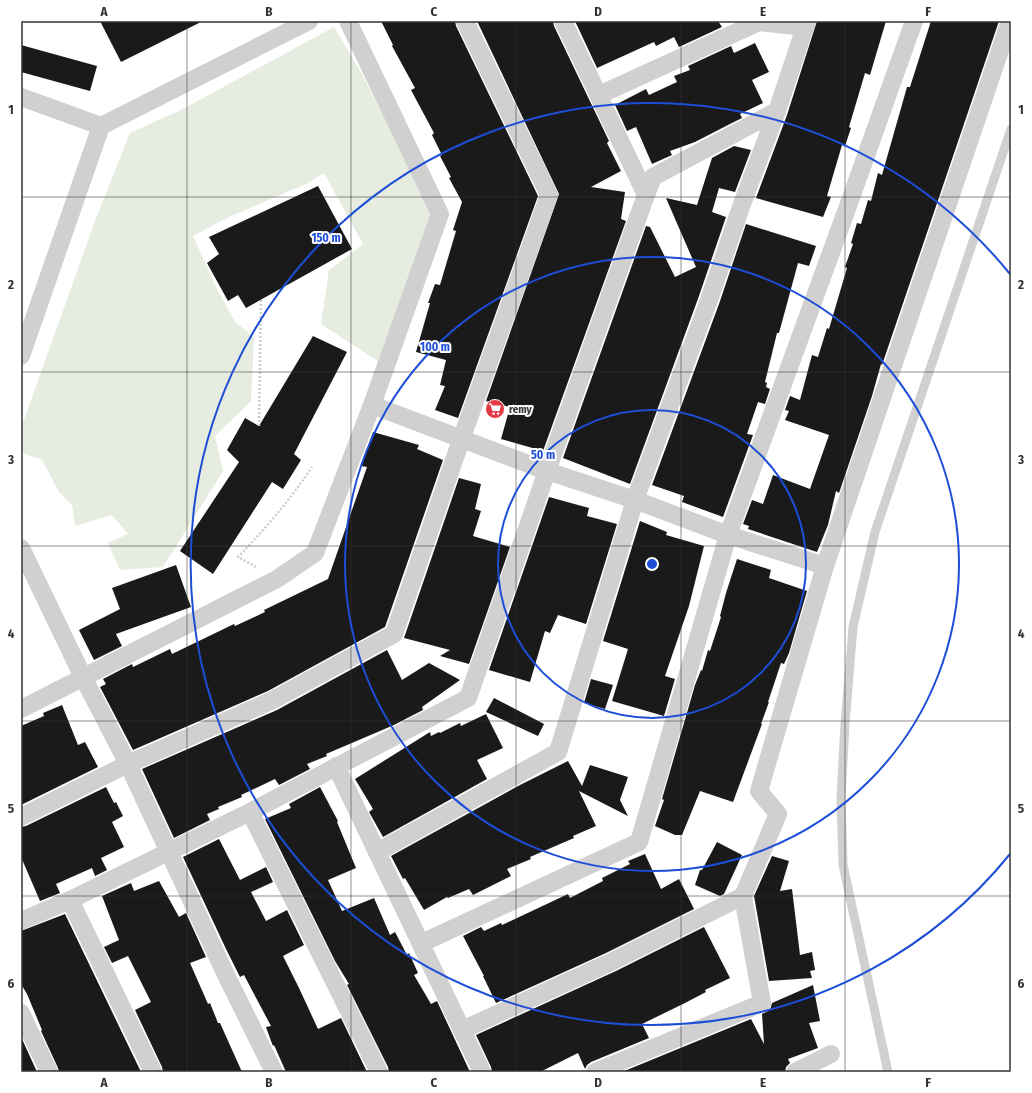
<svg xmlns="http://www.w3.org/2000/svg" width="1032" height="1093" viewBox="0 0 1032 1093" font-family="'Fira Sans Condensed',sans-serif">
<rect width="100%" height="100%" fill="#fff"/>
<!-- green -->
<path fill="#e6ecdf" d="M 334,27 L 362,74 L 433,211 L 379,362 L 321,324 L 329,270 L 363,244 L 324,173 L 308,183 L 229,217 L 193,236 L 215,285 L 235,322 L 254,337 L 251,401 L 215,436 L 223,471 L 163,567 L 120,570 L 108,543 L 128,534 L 112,515 L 75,526 L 72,505 L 59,492 L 42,460 L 21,452 L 21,428 L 95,221 L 130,133 L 181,110 Z"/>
<!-- building -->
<g fill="#1a1a1a">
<path d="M 100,21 L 203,21 L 121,62 Z"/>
<path d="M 381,21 L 455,21 L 456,26 L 538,196 L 458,418 L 435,410 L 445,386 L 440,385 L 446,360 L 416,352 L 430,303 L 428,303 L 435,284 L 440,285 L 456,231 L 453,230 L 462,202 L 449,178 L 451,177 L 440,156 L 442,155 L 432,135 L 434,133 L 411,90 L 415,88 L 392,46 L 393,45 Z"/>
<path d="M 477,21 L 553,21 L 554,26 L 609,141 L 607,143 L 621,171 L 591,187 L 625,192 L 621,219 L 626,221 L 543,451 L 501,439 L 510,407 L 486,401 L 559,194 Z"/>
<path d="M 575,21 L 718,21 L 722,27 L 679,47 L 674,37 L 656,46 L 654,42 L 597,68 Z"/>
<path d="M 817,21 L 886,21 L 870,75 L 865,73 L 849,127 L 851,128 L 845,146 L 842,145 L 827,196 L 831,197 L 823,217 L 756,198 L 787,115 Z"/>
<path d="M 931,21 L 999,21 L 882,365 L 881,364 L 872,396 L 839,493 L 836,491 L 828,525 L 817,552 L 748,529 L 749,526 L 743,524 L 752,500 L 763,504 L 773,475 L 810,489 L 829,435 L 785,420 L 789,411 L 785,410 L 790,396 L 800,400 L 812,355 L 818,357 L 827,328 L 829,329 L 847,268 L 845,267 L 853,244 L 851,243 L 857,223 L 861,224 L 868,200 L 871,201 L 878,173 L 882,175 L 907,87 L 910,87 Z"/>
<path d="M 755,43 L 769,72 L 752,80 L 763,103 L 740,114 L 742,118 L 728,125 L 695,142 L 670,151 L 672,155 L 652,164 L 636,127 L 627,131 L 615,105 L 646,89 L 649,95 L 677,82 L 674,76 L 690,70 L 688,66 L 731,46 L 734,53 Z"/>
<path d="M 21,45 L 97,66 L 90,91 L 21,72 Z"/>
<path d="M 734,146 L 751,150 L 735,192 L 719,188 L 712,212 L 726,217 L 699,296 L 630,484 L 563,458 L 646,226 L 650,227 L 675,277 L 696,267 L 666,198 L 697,205 L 712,158 Z"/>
<path d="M 318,186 L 352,249 L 246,308 L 238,295 L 228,301 L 207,263 L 219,254 L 209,237 Z"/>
<path d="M 746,224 L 816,246 L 809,266 L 798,263 L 779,333 L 777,333 L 765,382 L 767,383 L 766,387 L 770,389 L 765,404 L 758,402 L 747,434 L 753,435 L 723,517 L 682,502 L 684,496 L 652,485 L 719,304 Z"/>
<path d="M 313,336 L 347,352 L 294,454 L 301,460 L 283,489 L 272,482 L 213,574 L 180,551 L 239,462 L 227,450 L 245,418 L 259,426 Z"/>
<path d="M 373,432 L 419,445 L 417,449 L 443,460 L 385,627 L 268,691 L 133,750 L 100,687 L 106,684 L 103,679 L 132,664 L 133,667 L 170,649 L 172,654 L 234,624 L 235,626 L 265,612 L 264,610 L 328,579 L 367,467 L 361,466 Z"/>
<path d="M 459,478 L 481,484 L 475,509 L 481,511 L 473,536 L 510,547 L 469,664 L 440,656 L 450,650 L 404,638 Z"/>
<path d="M 549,497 L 589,508 L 587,516 L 617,524 L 586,624 L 558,615 L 550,633 L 545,631 L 530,682 L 489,670 Z"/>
<path d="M 640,521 L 667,532 L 666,535 L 704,546 L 689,606 L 665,676 L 675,679 L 664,716 L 612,701 L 628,649 L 603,641 Z"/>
<path d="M 737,559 L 771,570 L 769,578 L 807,591 L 789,653 L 784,664 L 781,663 L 768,702 L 769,702 L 761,724 L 762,724 L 733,802 L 700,791 L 682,835 L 675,835 L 655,826 L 664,800 L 662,799 L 695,685 L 701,670 L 702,671 L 708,650 L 710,651 L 721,617 L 720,616 L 726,593 Z"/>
<path d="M 176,565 L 191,607 L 116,634 L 122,646 L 94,660 L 79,630 L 120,609 L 112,588 Z"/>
<path d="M 387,650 L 402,680 L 429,663 L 460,680 L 422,707 L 423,710 L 394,725 L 326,754 L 327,756 L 307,764 L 310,769 L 279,785 L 275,779 L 241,795 L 242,797 L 218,807 L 219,809 L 207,814 L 210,820 L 174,838 L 142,769 L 277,710 Z"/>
<path d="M 591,679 L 613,685 L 605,709 L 584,703 Z"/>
<path d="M 494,698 L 544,724 L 538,736 L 486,712 Z"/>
<path d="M 62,705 L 78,745 L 85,742 L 98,767 L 21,805 L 21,726 L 44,716 L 43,713 Z"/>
<path d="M 486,714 L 503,748 L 477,760 L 487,779 L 383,837 L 369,812 L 373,809 L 355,779 L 430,732 L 431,736 L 439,732 L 440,733 L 460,723 L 461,726 Z"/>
<path d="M 568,761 L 582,786 L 590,765 L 628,777 L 620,800 L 628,816 L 579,791 L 596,826 L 573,836 L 574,838 L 530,857 L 531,859 L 507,869 L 511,876 L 473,895 L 469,889 L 448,898 L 447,897 L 424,910 L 405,878 L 403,879 L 391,856 L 520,785 Z"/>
<path d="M 106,787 L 114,803 L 116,802 L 123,816 L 112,822 L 124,847 L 101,858 L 107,870 L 95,876 L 92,868 L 56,884 L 60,893 L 40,901 L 21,857 L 21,827 L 26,826 Z"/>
<path d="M 320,787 L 338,821 L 337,822 L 356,868 L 328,880 L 342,911 L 374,898 L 390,935 L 395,932 L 407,955 L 409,953 L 418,973 L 414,975 L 431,1004 L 437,1001 L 470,1072 L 389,1072 L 388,1067 L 347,985 L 349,984 L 335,961 L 265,819 L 291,808 L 289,804 Z"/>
<path d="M 219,839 L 240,880 L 266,867 L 273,882 L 251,892 L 266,921 L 287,910 L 304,945 L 283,956 L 299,988 L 318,1029 L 341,1018 L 367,1072 L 286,1072 L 274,1045 L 273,1046 L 271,1041 L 266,1027 L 271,1026 L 244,975 L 240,977 L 226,949 L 183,857 Z"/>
<path d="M 717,842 L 742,855 L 724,894 L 720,896 L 695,885 L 700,870 L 702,870 Z"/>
<path d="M 645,854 L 661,889 L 679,879 L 694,909 L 606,953 L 496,1003 L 483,976 L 484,976 L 463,936 L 481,927 L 484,931 L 501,923 L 502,925 L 568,894 L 570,898 L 603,881 L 602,878 L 630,864 L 628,861 Z"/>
<path d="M 772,856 L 789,861 L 780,891 L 792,889 L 800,955 L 812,952 L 815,970 L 810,971 L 812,978 L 769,981 L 754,896 Z"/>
<path d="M 159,881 L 179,917 L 186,913 L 206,957 L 190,963 L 208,1004 L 210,1003 L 218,1023 L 220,1023 L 242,1072 L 163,1072 L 162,1067 L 135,1010 L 151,1002 L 128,956 L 112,963 L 104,947 L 119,940 L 102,896 L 131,883 L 134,891 Z"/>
<path d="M 65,914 L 141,1072 L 59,1072 L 58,1068 L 41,1031 L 42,1030 L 27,994 L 21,984 L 21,931 Z"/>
<path d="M 704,927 L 730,978 L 705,990 L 706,992 L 685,1003 L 642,1024 L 649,1038 L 591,1062 L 587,1065 L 585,1069 L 578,1053 L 540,1072 L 492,1072 L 491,1067 L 476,1035 L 616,971 Z"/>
<path d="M 813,985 L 820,1021 L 809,1023 L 818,1048 L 788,1059 L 790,1063 L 786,1067 L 785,1072 L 622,1072 L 751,1019 L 764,1044 L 762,1014 L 770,1010 L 772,1003 Z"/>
<path d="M 22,1039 L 37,1072 L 21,1072 Z"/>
</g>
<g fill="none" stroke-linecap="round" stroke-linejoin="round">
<!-- path -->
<g stroke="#cdcdcd" stroke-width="2.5" stroke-dasharray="2 2" stroke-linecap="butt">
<path d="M 259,426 L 261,300"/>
<path d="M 256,567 L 238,557 C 265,529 290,500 312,467"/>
</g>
<!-- service -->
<path stroke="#d0d0d0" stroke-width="9" d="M 888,1072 L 843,865 L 841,797 L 845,724 L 853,627 L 875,532 L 1011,129"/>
<!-- minor -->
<g stroke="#d0d0d0" stroke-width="18">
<path d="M 599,95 L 759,22 L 805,27"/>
<path d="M 21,97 L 101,126 L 21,356"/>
<path d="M 101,126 L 309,21"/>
<path d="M 646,195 L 653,177 L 777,111"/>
<path d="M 372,405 L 547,471 L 635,500 L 728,535 L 825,566"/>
<path d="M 21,548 L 83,677 L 128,764 L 226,975 L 274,1072"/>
<path d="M 21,709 L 277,579 L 315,553 L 372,405 L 440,214 L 348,21"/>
<path d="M 336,766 L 482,1072"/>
<path d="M 250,812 L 379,1072"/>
<path d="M 21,817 L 128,764 L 273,700 L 394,634 L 461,440 L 549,195 L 465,21"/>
<path d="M 377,852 L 558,752 L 635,500 L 709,300 L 742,204 L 777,111 L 807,21"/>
<path d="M 70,900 L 153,1072"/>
<path d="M 21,921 L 70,900 L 250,812 L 468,698 L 547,471 L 646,195 L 563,21"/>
<path d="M 422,943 L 639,842 L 728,535 L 852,195 L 914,21"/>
<path d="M 21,1013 L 49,1072"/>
<path d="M 462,1030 L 611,962 L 743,896"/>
<path d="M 595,1072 L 762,1003 L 743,896 L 778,814 L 759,791 L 825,566 L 1010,21"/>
<path d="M 795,1072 L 831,1054"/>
</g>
</g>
<!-- grid -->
<path fill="none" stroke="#333" stroke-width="1" stroke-opacity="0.55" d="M 187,21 L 187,1072M 351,21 L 351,1072M 516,21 L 516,1072M 681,21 L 681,1072M 845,21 L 845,1072M 21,197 L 1011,197M 21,372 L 1011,372M 21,546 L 1011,546M 21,721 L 1011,721M 21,896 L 1011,896"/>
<!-- distance rings -->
<g fill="none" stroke="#1d4ed8" stroke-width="2">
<circle cx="652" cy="564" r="154"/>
<circle cx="652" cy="564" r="307"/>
<path d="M1010 854A461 461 0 1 1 1010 274"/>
</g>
<!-- icons -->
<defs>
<g id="supermarket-disc" transform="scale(1)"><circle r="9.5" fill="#e63946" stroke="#fff"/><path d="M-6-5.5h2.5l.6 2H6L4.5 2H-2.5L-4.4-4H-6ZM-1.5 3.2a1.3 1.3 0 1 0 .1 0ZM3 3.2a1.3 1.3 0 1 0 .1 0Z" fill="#fff"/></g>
</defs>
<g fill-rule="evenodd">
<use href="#supermarket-disc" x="495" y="409"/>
</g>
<g text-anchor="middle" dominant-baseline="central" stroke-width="4" stroke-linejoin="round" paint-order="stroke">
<!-- poi labels -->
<g font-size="11" font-weight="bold" fill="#333" stroke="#fff" text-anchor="start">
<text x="509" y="409">remy</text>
</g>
</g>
<circle cx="652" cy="564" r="6" fill="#1d4ed8" stroke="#fff" stroke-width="2"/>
<g font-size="12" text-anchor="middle" font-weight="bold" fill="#1d4ed8" stroke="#fff" stroke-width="4" stroke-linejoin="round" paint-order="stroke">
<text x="326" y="242">150 m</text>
<text x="435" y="351">100 m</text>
<text x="543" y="459">50 m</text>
</g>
<!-- border -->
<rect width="1032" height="1093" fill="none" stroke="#ffffff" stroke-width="44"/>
<rect x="22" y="22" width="988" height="1049" fill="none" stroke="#333" stroke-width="1.5"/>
<g font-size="13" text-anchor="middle" font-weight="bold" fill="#333">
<text x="104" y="16">A</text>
<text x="269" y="16">B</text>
<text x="434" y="16">C</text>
<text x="598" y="16">D</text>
<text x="763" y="16">E</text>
<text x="928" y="16">F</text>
<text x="11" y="114">1</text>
<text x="1021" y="114">1</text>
<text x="11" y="289">2</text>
<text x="1021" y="289">2</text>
<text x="11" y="464">3</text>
<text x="1021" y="464">3</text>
<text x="11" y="638">4</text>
<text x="1021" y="638">4</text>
<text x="11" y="813">5</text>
<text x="1021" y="813">5</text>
<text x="11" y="988">6</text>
<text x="1021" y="988">6</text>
<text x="104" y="1087">A</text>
<text x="269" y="1087">B</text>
<text x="434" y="1087">C</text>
<text x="598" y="1087">D</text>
<text x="763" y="1087">E</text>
<text x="928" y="1087">F</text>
</g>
</svg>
